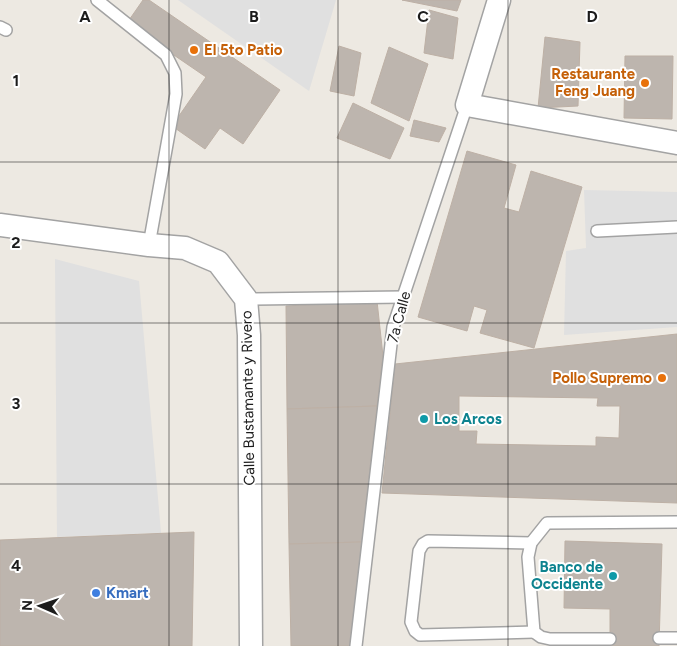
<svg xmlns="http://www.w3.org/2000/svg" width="677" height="646" viewBox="0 0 677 646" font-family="Figtree,sans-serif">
<rect width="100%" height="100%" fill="#ede9e2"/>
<!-- parking -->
<g fill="#e0e0e0">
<path d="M 178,0 L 336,0 L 309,91 Z"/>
<path d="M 584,190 L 677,192 L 677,327 L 564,335 L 566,251 L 586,248 Z"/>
<path d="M 55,259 L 139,281 L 161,533 L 57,537 Z"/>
</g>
<!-- building -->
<g fill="#bdb5ae" stroke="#bdb0a5" fill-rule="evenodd">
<path d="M 143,0 L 149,0 L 280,90 L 243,144 L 220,128 L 205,149 L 172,126 L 206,77 L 127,23 Z"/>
<path d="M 402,0 L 461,0 L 457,11 Z"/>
<path d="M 429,10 L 458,18 L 453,59 L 424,53 Z"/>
<path d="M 545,37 L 580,42 L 578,106 L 538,108 Z"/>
<path d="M 339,46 L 361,53 L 354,96 L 330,91 Z"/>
<path d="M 389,47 L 428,64 L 409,121 L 371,103 Z"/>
<path d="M 625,56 L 673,56 L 672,119 L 624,118 Z"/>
<path d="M 353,103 L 404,128 L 390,159 L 337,138 Z"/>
<path d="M 414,120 L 446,128 L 439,142 L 410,136 Z"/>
<path d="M 467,151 L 516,165 L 504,208 L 519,212 L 531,171 L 582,187 L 534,348 L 480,333 L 487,310 L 474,306 L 467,331 L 418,317 Z"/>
<path d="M 377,301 L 383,356 L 377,406 L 287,409 L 286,306 Z"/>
<path d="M 677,334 L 677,503 L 382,493 L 395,364 ZM 459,396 L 598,398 L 597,406 L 620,406 L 619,438 L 596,437 L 596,446 L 476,444 L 477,431 L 459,431 Z"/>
<path d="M 377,406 L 362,542 L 289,544 L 287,409 Z"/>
<path d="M 194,532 L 192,646 L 0,646 L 0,540 Z"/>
<path d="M 565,541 L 662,544 L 659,646 L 610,646 L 610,609 L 564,608 Z"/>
<path d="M 362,542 L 351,646 L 291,646 L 289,544 Z"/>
</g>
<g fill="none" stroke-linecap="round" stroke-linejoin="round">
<!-- service casing -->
<g stroke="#a3a3a3" stroke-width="14">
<g id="service">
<path d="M 97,0 L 166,55 L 175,73 L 176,94 L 149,245"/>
<path d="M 0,27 L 6,30"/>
<path d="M 597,231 L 677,227"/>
<path d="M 246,299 L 403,297"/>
<path d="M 531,543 L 428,541 L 423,544 L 419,551 L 411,622 L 415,631 L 420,635 L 534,632"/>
<path d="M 659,638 L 677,638"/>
<path d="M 610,639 L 550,639 L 541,637 L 534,632 L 528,557 L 531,543 L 547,523 L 677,522"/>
<path d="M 356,646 L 393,327 L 467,105"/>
</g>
</g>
<!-- minor casing -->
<g stroke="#a3a3a3" stroke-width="25">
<g id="minor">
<path d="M 499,0 L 467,105 L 677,143"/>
<path d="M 0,225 L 149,245 L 185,248 L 218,262 L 246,299 L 249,335 L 251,646"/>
</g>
</g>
<!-- service -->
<use href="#service" stroke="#fff" stroke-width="11"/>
<!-- minor -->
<use href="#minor" stroke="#fff" stroke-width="22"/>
</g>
<!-- grid -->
<path fill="none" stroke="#1c1c1c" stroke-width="1" stroke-opacity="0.55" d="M 169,0 L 169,646M 338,0 L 338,646M 508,0 L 508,646M 0,162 L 677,162M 0,323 L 677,323M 0,484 L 677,484"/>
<!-- markers -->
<g fill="#e8710a" stroke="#fff" stroke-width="2">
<circle cx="194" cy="50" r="5"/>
<circle cx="645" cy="83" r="5"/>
<circle cx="662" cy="378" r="5"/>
</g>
<g fill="#0f9aa8" stroke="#fff" stroke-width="2">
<circle cx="424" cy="419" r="5"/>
<circle cx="613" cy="576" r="5"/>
</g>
<circle fill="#3f7fe0" stroke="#fff" stroke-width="2" cx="96" cy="593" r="5"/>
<g text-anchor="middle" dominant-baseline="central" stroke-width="4" stroke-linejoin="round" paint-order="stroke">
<!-- food labels -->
<g font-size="15" font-weight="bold" fill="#c56008" stroke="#fff" text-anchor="end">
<text x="204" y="50" text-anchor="start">El 5to Patio</text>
<text x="635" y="74">Restaurante<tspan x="635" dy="17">Feng Juang</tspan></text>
<text x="652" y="378">Pollo Supremo</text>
</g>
<!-- street labels -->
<g font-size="15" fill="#1c1c1c" stroke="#fff">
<text transform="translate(399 317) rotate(-75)">7a Calle</text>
<text transform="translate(248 398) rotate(-91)">Calle Bustamante y Rivero</text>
</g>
<!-- culture labels -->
<g font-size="15" font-weight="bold" fill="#0d838f" stroke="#fff" text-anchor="start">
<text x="434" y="419">Los Arcos</text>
<text x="603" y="567" text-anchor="end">Banco de<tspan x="603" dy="17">Occidente</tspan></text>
</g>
<!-- shop labels -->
<g font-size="15" font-weight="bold" fill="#366cbe" stroke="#fff" text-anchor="start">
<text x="106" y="593">Kmart</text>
</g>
</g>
<g font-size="16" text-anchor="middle" font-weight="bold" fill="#1c1c1c" stroke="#fff" stroke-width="4" stroke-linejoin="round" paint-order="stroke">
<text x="85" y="22">A</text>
<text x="254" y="22">B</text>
<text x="423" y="22">C</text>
<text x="592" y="22">D</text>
<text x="16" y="86">1</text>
<text x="16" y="248">2</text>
<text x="16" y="409">3</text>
<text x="16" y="571">4</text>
</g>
<!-- north arrow -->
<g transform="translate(40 606) rotate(272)" stroke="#ffffff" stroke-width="4" paint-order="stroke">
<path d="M0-4L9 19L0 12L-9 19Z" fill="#1c1c1c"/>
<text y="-8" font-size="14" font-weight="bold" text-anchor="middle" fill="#1c1c1c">N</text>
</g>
</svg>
